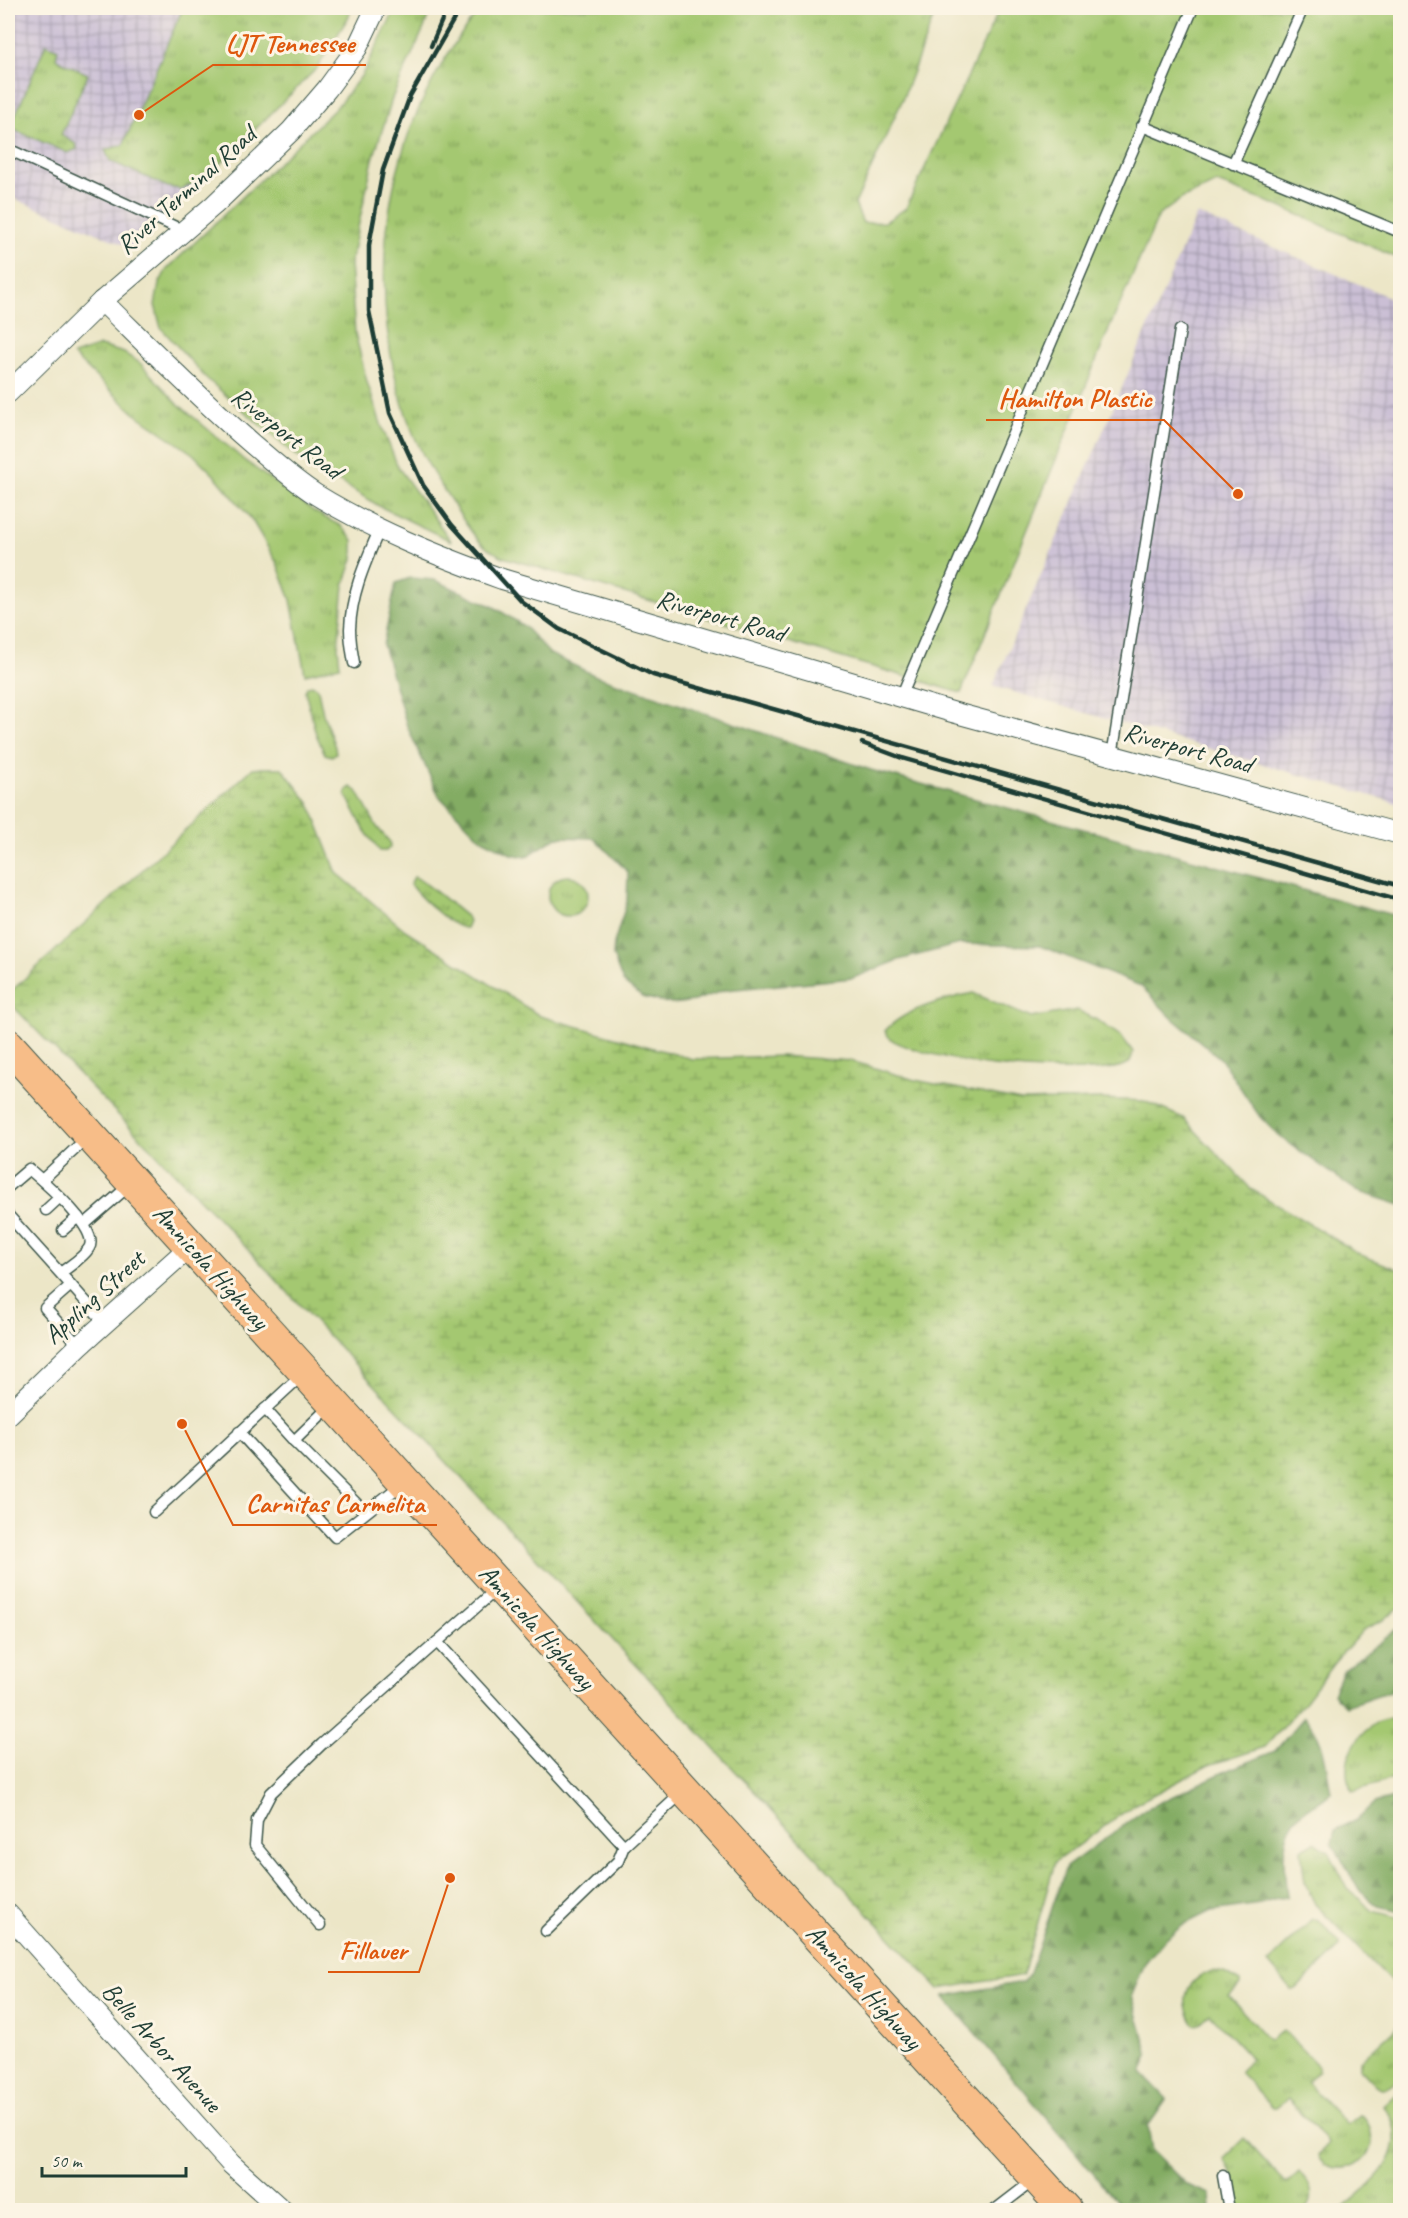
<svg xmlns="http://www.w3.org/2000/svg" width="1408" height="2218" viewBox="0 0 1408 2218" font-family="Caveat,sans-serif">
<defs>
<pattern id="industrial-grid" width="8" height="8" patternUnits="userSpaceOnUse" patternTransform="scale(1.5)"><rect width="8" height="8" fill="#cbbfd5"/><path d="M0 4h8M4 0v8" fill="none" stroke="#a49cae"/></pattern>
<pattern id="grass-tufts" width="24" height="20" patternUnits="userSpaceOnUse" patternTransform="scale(1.5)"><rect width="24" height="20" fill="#a4c871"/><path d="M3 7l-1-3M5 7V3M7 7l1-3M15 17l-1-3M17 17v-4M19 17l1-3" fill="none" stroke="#85a45e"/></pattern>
<pattern id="forest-firs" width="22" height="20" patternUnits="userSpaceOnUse" patternTransform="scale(1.5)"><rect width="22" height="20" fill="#83ac63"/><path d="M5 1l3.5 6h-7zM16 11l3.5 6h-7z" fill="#6b8d52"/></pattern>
<pattern id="wetland-marsh" width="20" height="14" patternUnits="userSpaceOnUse" patternTransform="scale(1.5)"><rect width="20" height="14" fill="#a4c871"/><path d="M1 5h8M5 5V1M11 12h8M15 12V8" fill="none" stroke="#85a45e"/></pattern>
</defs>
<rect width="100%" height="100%" fill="#fcf5e5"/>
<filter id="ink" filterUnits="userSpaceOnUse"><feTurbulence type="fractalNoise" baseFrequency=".0167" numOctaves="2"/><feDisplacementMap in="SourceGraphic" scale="12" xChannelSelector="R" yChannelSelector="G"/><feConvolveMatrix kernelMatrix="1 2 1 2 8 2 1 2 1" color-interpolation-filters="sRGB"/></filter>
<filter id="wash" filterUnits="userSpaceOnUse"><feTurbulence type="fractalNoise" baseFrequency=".008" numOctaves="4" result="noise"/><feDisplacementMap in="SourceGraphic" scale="24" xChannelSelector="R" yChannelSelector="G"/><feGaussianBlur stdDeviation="1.35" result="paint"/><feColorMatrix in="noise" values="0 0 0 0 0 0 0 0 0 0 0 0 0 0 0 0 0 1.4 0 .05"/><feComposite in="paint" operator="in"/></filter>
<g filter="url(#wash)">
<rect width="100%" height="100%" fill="#ece6c7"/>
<!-- industrial -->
<g fill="url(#industrial-grid)">
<path d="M 8,8 L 353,8 L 317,68 L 132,248 L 8,196 Z"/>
<path d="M 1197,214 L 1400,302 L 1400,804 L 993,686 Z"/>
</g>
<!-- grass -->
<g fill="url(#grass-tufts)" stroke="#628252" stroke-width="1.5">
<path d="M 183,8 L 352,8 L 348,18 L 317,68 L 206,178 L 181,189 L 168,187 L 110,161 L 105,150 L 123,145 Z"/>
<path d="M 396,8 L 431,8 L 424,28 L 393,96 L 373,159 L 350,264 L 355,333 L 367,382 L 382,427 L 398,467 L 451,541 L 379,506 L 291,452 L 206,378 L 161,328 L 155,305 L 159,284 L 167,269 L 336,108 L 362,75 Z"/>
<path d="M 481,8 L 937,8 L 901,103 L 855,204 L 863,223 L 885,222 L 906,208 L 1000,8 L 1400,8 L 1400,259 L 1276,205 L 1217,183 L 1183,198 L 1159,215 L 1109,329 L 961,693 L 503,557 C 496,553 486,549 480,542 C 466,527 456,507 444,490 C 380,398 370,260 402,154 C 417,103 447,49 481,8 Z"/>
<path d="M 46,44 L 58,49 L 56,58 L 60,61 L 88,74 L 61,135 L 76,144 L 77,149 L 68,153 L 10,128 Z"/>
<path d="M 100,346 L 124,353 L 140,363 L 177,403 L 244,460 L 315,512 L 341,526 L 353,540 L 353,559 L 344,585 L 338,647 L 340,666 L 305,674 L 291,600 L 277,563 L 252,520 L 216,477 L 193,454 L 134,413 L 73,355 Z"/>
<path d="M 311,685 L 317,687 L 318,690 L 323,714 L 335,747 L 336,753 L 332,756 L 325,754 L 316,734 L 305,691 L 307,687 Z"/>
<path d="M 351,787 L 357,791 L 377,827 L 389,841 L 390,847 L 386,851 L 380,851 L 365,831 L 346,795 L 347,790 Z"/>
<circle cx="568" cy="896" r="20"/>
<path d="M 414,877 C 421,877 457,910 467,917 L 469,921 L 466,928 C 453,929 417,895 410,884 Z"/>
<path d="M 973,993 L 1031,1018 L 1077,1010 L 1095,1019 L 1122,1037 L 1133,1052 C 1132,1057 1131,1062 1127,1064 C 1107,1075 1019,1069 993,1066 C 974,1064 904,1050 891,1039 C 888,1037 887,1034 885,1031 C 904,1009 946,999 973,993 Z"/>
<path d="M 1395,1718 L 1400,1718 L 1400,1775 L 1378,1784 L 1353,1791 C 1338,1768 1353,1739 1373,1725 C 1378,1721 1388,1720 1395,1718 Z"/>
<path d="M 1315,1842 L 1329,1852 L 1348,1889 L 1373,1911 L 1400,1918 L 1400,1991 L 1315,1904 L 1305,1883 L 1301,1850 Z"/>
<path d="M 1313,1919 L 1319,1920 L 1340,1944 L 1339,1948 L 1296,1989 L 1291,1990 L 1268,1963 Z"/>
<path d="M 1213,1971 L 1224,1973 L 1240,1982 L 1240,1985 L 1229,1996 L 1269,2041 L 1281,2032 L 1284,2031 L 1318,2066 L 1318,2070 L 1307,2082 L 1347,2125 L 1360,2115 L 1364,2117 C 1393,2162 1330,2184 1318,2155 L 1329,2143 L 1288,2099 L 1276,2108 L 1273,2108 L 1240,2073 L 1240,2071 L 1252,2059 L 1210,2014 L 1200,2023 L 1194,2024 C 1178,2001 1186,1979 1213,1971 Z"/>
<path d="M 1400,2024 L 1400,2077 C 1378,2097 1379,2087 1360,2069 L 1360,2061 Z"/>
<path d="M 1400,2091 L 1400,2210 L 1341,2210 C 1364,2189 1398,2168 1395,2132 C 1394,2122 1390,2113 1384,2106 Z"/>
<path d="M 1244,2138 L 1286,2184 L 1299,2172 C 1310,2182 1317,2197 1306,2210 L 1240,2210 L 1232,2174 L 1224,2158 Z"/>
</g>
<!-- forest -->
<g fill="url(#forest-firs)" stroke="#51744c" stroke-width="1.5">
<path d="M 410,578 L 435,580 L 494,607 L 524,626 L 550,654 L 596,676 L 871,770 L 1400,917 L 1400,1205 L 1357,1191 L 1279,1136 L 1260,1117 L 1221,1059 L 1172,1018 L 1141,986 L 1040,946 L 960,944 L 899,960 L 853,978 L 725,990 L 694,1001 L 673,1004 L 642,997 L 623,982 L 613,956 L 614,943 L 627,902 L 628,872 L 594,838 L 557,837 L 526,857 L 511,854 L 480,838 L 439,796 L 407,726 L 383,645 L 396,583 Z"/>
<path d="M 1400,1627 L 1400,1692 L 1387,1692 L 1346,1706 L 1333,1694 L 1343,1671 Z"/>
<path d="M 1304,1717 C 1326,1738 1325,1764 1331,1792 C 1321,1804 1309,1805 1300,1814 C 1278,1837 1284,1867 1287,1896 L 1260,1904 L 1211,1911 L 1185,1924 L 1165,1939 L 1145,1963 L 1132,1995 L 1149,2055 L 1142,2073 L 1167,2099 L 1148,2126 L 1152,2151 L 1187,2185 L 1210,2194 L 1211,2210 L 1124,2210 L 944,1996 L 1023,1982 L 1030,1973 L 1066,1867 L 1146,1809 L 1228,1770 L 1275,1751 Z"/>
<path d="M 1394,1798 L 1400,1812 L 1400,1911 L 1378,1906 L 1360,1891 L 1332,1843 L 1335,1830 L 1357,1819 L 1374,1803 Z"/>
</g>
<!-- wetland -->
<path fill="url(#wetland-marsh)" stroke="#628252" stroke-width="1.5" d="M 253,768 L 282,768 L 310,804 L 337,873 L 405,930 L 540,1016 L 692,1059 L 781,1056 L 851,1061 L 915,1080 L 1021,1101 L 1101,1099 L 1144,1101 L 1183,1118 L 1251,1189 L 1361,1255 L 1400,1270 L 1400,1607 L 1383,1620 L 1363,1630 L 1334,1663 L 1303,1704 L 1265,1747 L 1209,1765 L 1137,1803 L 1055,1862 L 1023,1975 L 939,1989 L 224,1224 L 8,1001 L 8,994 Z"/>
</g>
<g filter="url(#ink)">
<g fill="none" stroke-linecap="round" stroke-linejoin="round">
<!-- lane casing -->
<g stroke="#3e564a" stroke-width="13">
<g id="lane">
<path d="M 1142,126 L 1400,232"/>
<path d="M 8,149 L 184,231"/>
<path d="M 1233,164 L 1303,8"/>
<path d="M 354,663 C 352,652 350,640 350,629 C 351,593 366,561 380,528"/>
<path d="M 901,697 L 1193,8"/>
<path d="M 1112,756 L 1180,330"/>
<path d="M 42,1180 L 88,1137"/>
<path d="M 8,1187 L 29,1169 C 43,1181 101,1230 89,1248 C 83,1258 69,1266 61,1273"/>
<path d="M 46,1210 L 59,1198"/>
<path d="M 8,1215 L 105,1323"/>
<path d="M 85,1224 L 131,1184"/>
<path d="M 63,1230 L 78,1217"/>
<path d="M 71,1285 L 45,1308 L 79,1346"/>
<path d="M 330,1406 L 294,1441 L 365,1512"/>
<path d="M 265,1409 L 294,1441"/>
<path d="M 239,1432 L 335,1537 L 402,1484"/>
<path d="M 154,1512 L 303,1374"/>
<path d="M 437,1642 L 624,1846 L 683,1792"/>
<path d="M 320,1925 L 255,1845 L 257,1820 L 271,1793 L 322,1744 L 498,1588"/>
<path d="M 546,1931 L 618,1861 L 624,1846"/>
<path d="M 1223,2176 L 1229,2210"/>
<path d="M 995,2210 L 1034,2180"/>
</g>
</g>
<!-- street casing -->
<g stroke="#3e564a" stroke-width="22">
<g id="street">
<path d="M 102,301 C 151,349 199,398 251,443 C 271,460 293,480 315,494 C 373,530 438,556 502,579 L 952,712 L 1400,834"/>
<path d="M 8,393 L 102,301 L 214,205 L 291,131 L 327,89 L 357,48 L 376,8"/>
<path d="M 8,1415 L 79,1346 L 192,1245"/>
<path d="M 8,1914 L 231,2164 L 282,2210"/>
</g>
</g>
<!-- primary casing -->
<g stroke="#3e564a" stroke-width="34">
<path id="primary" d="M 8,1045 L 1066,2210"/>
</g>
<!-- lane -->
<use href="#lane" stroke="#fff" stroke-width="10"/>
<!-- street -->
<use href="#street" stroke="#fff" stroke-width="20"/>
<!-- primary -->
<use href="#primary" stroke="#f7bd88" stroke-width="32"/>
<!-- rail -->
<g stroke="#1f3d34" stroke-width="4.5">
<path d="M 463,8 L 454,19 L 410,96 L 383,170 L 369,245 L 369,311 L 390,413 L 423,485 L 452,525 L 521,601 L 559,629 L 653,675 L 1400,886"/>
<path d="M 431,46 L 447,8"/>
<path d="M 862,743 L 902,758 L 1400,900"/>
</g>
</g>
</g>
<g text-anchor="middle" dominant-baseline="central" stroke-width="6" stroke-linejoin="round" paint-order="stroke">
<!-- street labels -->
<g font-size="26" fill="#1f3d34" stroke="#fcf5e5">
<text transform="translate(186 190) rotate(-42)">River Terminal Road</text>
<text transform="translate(287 433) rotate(38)">Riverport Road</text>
<text transform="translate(721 616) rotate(16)">Riverport Road</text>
<text transform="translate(1188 748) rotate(15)">Riverport Road</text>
<text transform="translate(211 1267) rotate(48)">Amnicola Highway</text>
<text transform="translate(94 1297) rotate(-42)">Appling Street</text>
<text transform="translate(537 1627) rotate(48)">Amnicola Highway</text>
<text transform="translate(864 1987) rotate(48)">Amnicola Highway</text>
<text transform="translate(162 2047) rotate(48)">Belle Arbor Avenue</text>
</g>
</g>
<!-- callouts -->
<path fill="none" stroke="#de580e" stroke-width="2" d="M139 115L213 65H366M1238 494L1164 420H986M182 1424L233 1525H437M450 1878L419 1972H328"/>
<g fill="#de580e" stroke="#fcf5e5" stroke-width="2">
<circle cx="139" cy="115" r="6"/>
<circle cx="1238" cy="494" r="6"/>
<circle cx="182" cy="1424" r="6"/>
<circle cx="450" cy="1878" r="6"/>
</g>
<g font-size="27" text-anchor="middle" font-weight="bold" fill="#de580e" stroke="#fcf5e5" stroke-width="6" stroke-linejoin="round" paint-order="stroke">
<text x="290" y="52">LJT Tennessee</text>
<text x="1075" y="407">Hamilton Plastic</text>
<text x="335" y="1512">Carnitas Carmelita</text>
<text x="373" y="1959">Fillauer</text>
</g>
<!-- margin -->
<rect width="1408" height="2218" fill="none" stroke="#fcf5e5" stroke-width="30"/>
<!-- scale -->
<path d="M42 2167v9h144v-9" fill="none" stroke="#1f3d34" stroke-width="3"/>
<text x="51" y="2167" font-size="18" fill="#1f3d34" stroke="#fcf5e5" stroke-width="4.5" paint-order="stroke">50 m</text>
</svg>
